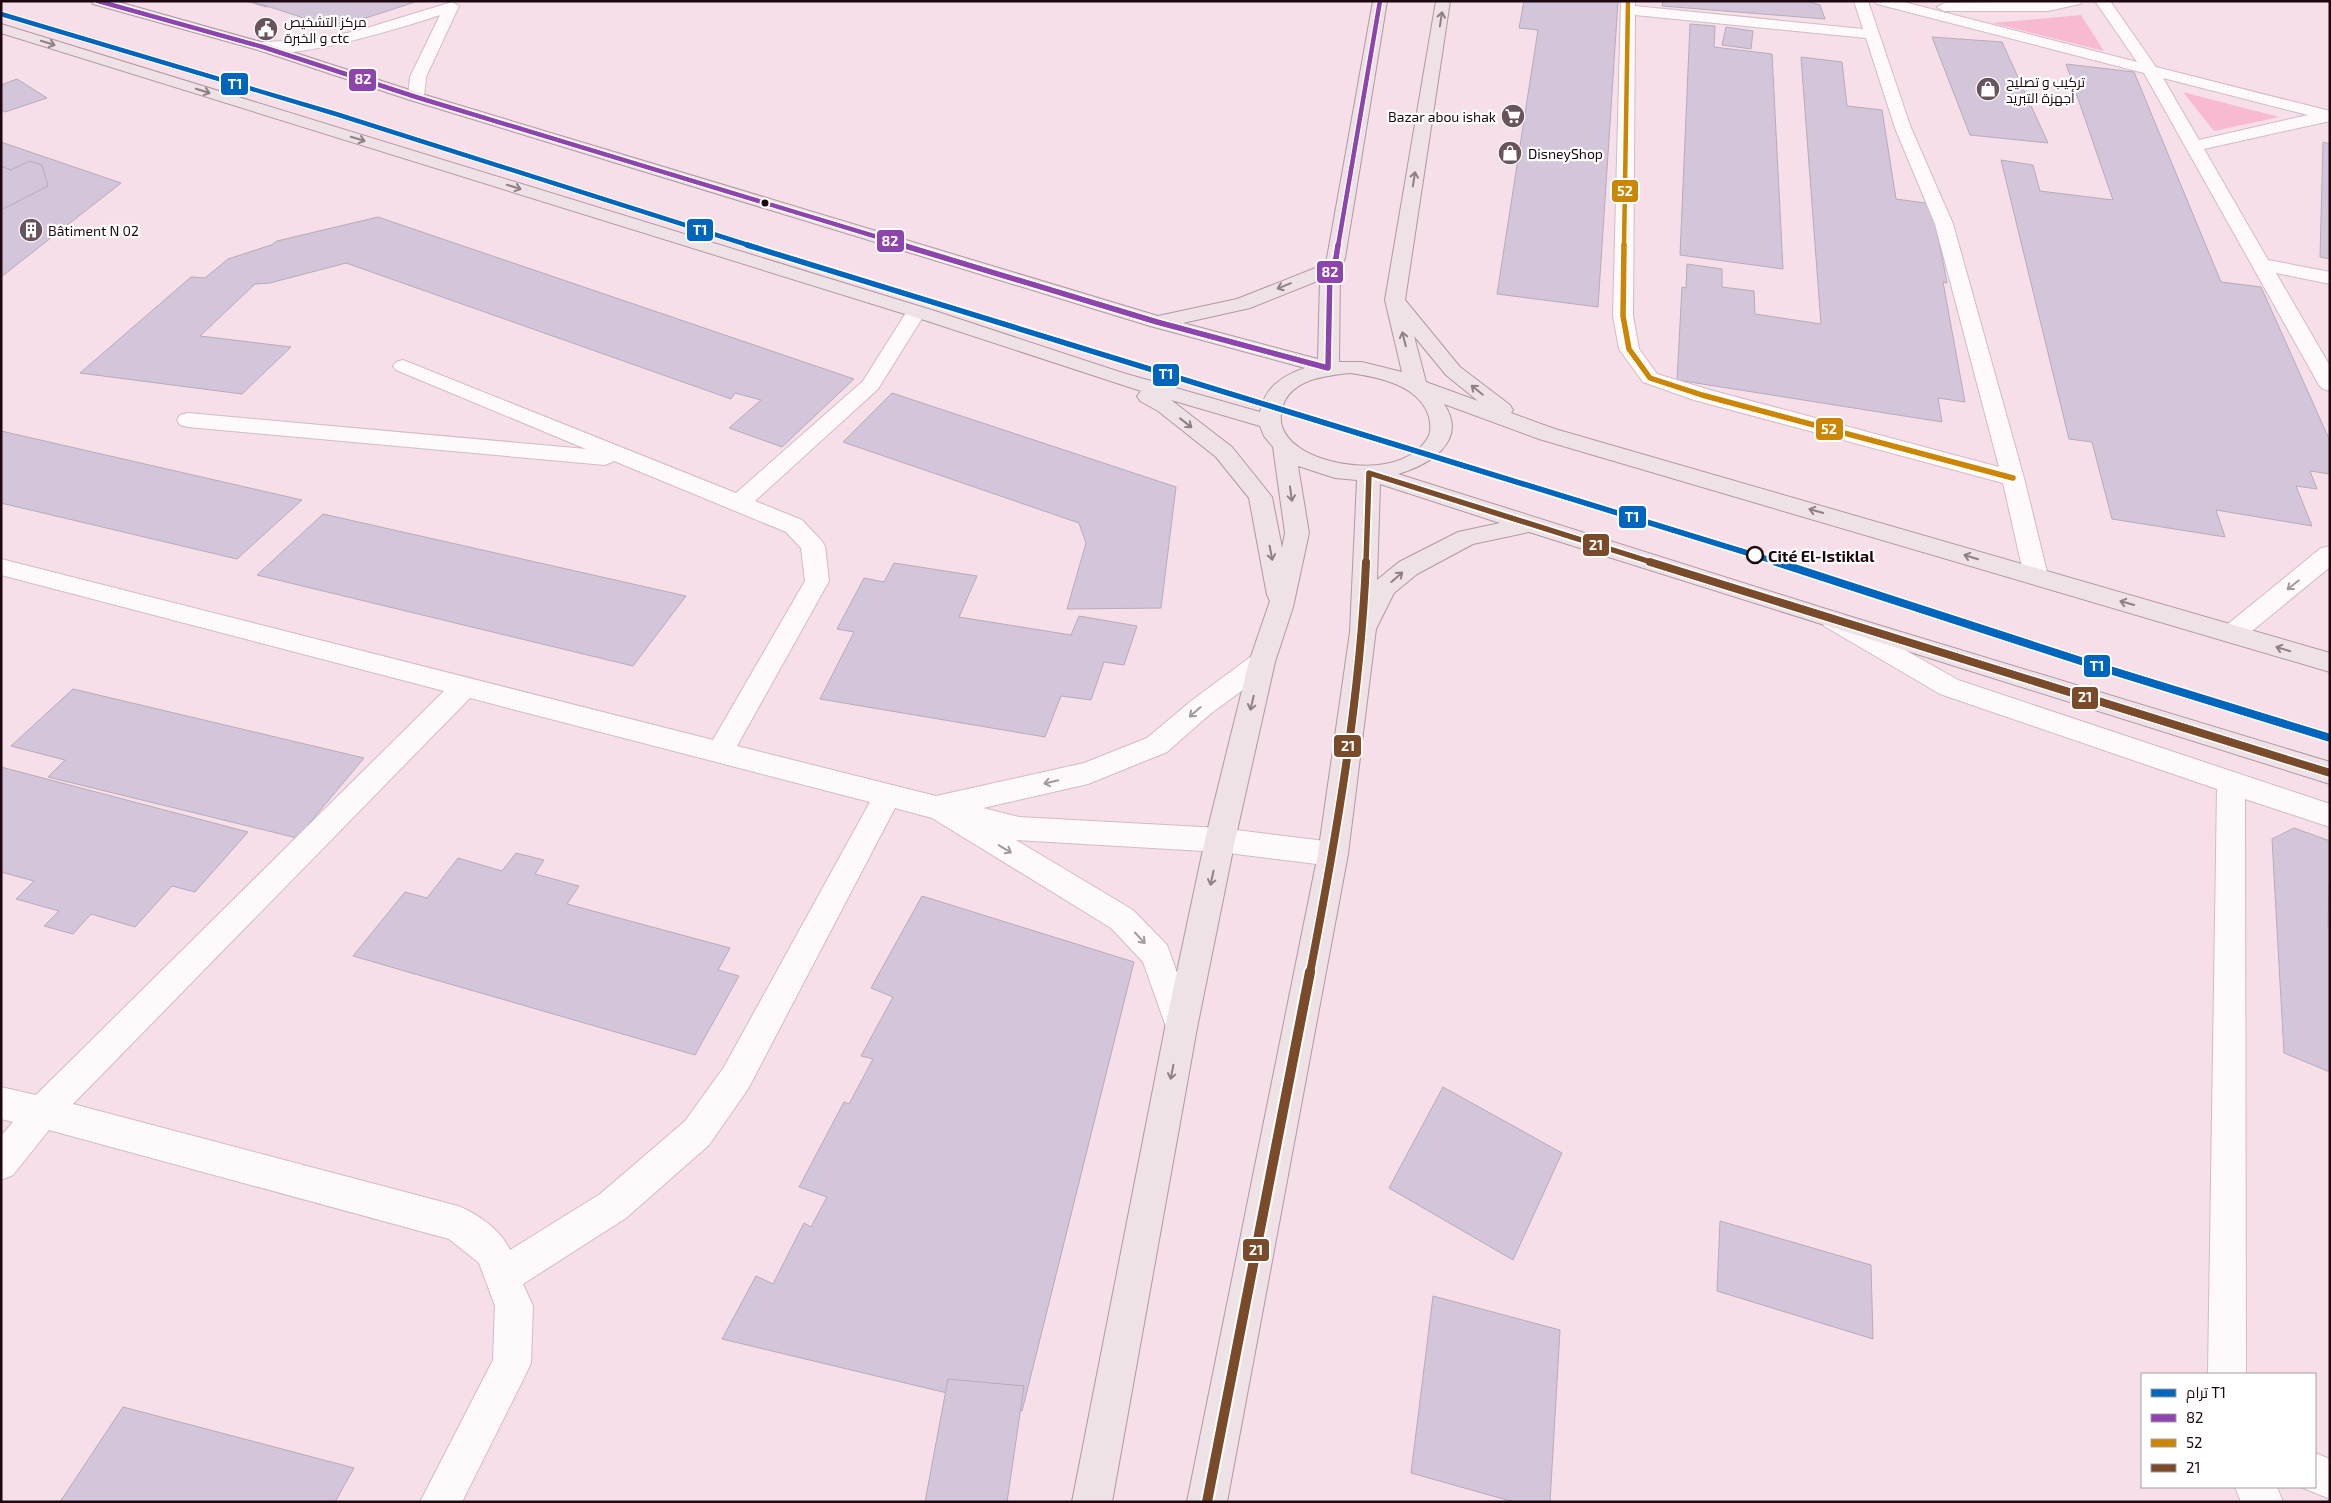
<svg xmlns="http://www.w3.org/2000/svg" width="2331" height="1503" viewBox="0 0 2331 1503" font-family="'Exo 2',Cairo,sans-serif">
<rect width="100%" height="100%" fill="#f6dfe8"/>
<!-- green -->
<g fill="#f8bad3">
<path d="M 2081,15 L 2104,51 L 1992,23 Z"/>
<path d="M 2183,92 L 2279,117 L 2214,131 Z"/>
</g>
<!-- building -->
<g fill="#d4c6da" stroke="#b7aab9">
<path d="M 246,1 L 307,1 L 290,7 L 279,4 L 266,7 Z"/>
<path d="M 251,1 L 418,1 L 335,28 Z"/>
<path d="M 1524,1 L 1618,1 L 1598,307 L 1497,294 L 1538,30 L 1519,28 Z"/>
<path d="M 1663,1 L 1806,1 L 1820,5 L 1825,19 L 1662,6 Z"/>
<path d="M 1690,24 L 1715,26 L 1714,47 L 1772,54 L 1783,269 L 1680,255 Z"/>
<path d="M 1726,27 L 1753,31 L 1751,49 L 1722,45 Z"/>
<path d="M 1932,37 L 2002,42 L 2048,143 L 1970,135 Z"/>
<path d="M 1801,57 L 1842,62 L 1847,106 L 1882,110 L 1896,199 L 1932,204 L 1947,283 L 1943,282 L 1965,402 L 1938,398 L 1942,422 L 1677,380 L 1682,287 L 1686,288 L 1687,264 L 1722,269 L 1722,287 L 1754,291 L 1755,314 L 1821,324 Z"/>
<path d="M 2066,64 L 2134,72 L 2221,282 L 2261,287 L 2330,441 L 2330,474 L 2310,471 L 2317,489 L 2296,486 L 2312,526 L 2216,510 L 2225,537 L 2112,519 L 2092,442 L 2069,439 L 2001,160 L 2033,165 L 2040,191 L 2113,200 Z"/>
<path d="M 17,79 L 47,98 L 5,112 L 1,110 L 1,85 Z"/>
<path d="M 1,142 L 121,183 L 1,277 Z"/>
<path d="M 2323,142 L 2330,144 L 2330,259 L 2320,257 Z"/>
<path d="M 29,161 L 42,165 L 48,186 L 1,210 L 1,166 L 11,170 Z"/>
<path d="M 378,217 L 854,379 L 782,447 L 729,428 L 761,400 L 735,393 L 731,399 L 346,263 L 270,283 L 255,284 L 200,336 L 291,347 L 242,394 L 80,373 L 191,277 L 205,278 L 228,259 L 271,245 L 277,241 Z"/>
<path d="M 892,393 L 1176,487 L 1161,608 L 1067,609 L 1086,543 L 1079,523 L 843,442 Z"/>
<path d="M 1,431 L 302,500 L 237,559 L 1,503 Z"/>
<path d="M 323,514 L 686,596 L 633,666 L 257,575 Z"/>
<path d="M 894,563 L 977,576 L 959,617 L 1071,635 L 1079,616 L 1137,626 L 1124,665 L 1104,662 L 1091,700 L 1061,696 L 1045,737 L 820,699 L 854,632 L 837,629 L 864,578 L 884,582 Z"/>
<path d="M 73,689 L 364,758 L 297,838 L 48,777 L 65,760 L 11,746 Z"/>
<path d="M 1,767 L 248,832 L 195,892 L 172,886 L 135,927 L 91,914 L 73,934 L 44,926 L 59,911 L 16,899 L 34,881 L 1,872 Z"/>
<path d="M 2294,828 L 2330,841 L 2330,1072 L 2284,1053 L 2272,839 Z"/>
<path d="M 516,853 L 544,860 L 535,874 L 579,886 L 567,904 L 730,948 L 718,970 L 739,976 L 695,1055 L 353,956 L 405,892 L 427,898 L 458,858 L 502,871 Z"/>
<path d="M 2329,883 L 2330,883 L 2330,928 L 2328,927 Z"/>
<path d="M 922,896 L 1134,962 L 1022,1411 L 722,1339 L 756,1276 L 773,1284 L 804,1223 L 811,1227 L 827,1197 L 799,1187 L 844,1102 L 849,1104 L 873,1059 L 861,1056 L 893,997 L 871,988 Z"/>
<path d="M 1443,1087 L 1562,1153 L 1513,1260 L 1389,1188 Z"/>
<path d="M 1720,1221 L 1871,1265 L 1873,1339 L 1717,1291 Z"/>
<path d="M 1433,1296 L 1560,1330 L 1550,1502 L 1514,1502 L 1411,1473 Z"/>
<path d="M 948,1379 L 1024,1386 L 1007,1502 L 925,1502 Z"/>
<path d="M 123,1407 L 354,1468 L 335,1502 L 60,1502 Z"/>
</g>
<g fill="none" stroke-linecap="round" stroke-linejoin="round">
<!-- minor casing -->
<g stroke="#d2bbc5" stroke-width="2">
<g id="minor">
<path d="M 1621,1 L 1635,1 L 1635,6 L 1863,29 L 1854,1 L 1868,1 L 1911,128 L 1953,224 L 2024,478 L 2048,576 L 2045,582 L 2036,584 L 2027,582 L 2024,576 L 2003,483 L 1694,400 L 1643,382 L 1619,349 L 1613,316 ZM 1635,15 L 1866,38 L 1895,128 L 1935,224 L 1999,467 L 1710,390 L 1657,374 L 1639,349 L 1633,316 Z"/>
<path d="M 1875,1 L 1900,1 L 2137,62 L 2095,1 L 2110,1 L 2156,67 L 2330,111 L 2330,121 L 2204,149 L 2268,260 L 2330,272 L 2330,284 L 2276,273 L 2330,366 L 2330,391 L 2323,389 L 2319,385 L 2144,73 L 1877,4 ZM 2163,78 L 2308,115 L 2199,140 Z"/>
<path d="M 2054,1 L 2082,1 L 2080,4 L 2048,11 L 1944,11 L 1937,7 L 1944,3 Z"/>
<path d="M 452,2 L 459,6 L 426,77 L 424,97 L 422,100 L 410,100 L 408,97 L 410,77 L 440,15 C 415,24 270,69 255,47 L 263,42 L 311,40 L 357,31 Z"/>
<path d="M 916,306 L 923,308 L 926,312 L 878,389 L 755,501 L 802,520 L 821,540 L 825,546 L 829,581 L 737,746 L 936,796 L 1084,763 L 1147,738 L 1191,701 L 1253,655 L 1262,652 L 1271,655 L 1275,662 L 1271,669 L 1209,715 L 1167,752 L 1088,784 L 983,808 L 1019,817 L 1220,828 L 1333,842 L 1343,845 L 1348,854 L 1343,863 L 1333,866 L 1220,852 L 1016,840 L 1133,910 L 1167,945 L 1197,1028 L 1192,1038 L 1181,1043 L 1170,1038 L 1143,962 L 1111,928 L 932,818 L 895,808 L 748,1089 L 709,1145 L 626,1218 L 523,1284 L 533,1306 L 531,1363 L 525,1376 L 462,1502 L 420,1502 L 493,1360 L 495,1306 L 479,1263 L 449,1239 L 49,1130 L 13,1175 L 1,1180 L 1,1136 L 13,1122 L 1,1119 L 1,1087 L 36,1095 L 444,691 L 1,575 L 1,559 L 713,740 L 805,581 L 801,548 L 786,532 L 614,461 L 605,465 L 188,427 L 180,425 L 177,420 L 180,415 L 188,413 L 586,449 L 396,370 L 393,366 L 396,362 L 403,360 L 736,493 L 863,381 L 909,308 ZM 470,698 L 870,802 L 724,1067 L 685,1121 L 600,1194 L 510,1250 C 501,1230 478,1214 458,1206 L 73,1104 Z"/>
<path d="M 2330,546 L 2330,567 L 2241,640 L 2232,643 L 2223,640 L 2219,634 L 2223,628 L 2321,548 Z"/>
<path d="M 1833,611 L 1842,614 L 1958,680 L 2330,804 L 2330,827 L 2245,799 L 2246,1374 L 2208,1374 L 2217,789 L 1940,694 L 1824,626 L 1820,620 L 1824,614 Z"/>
<path d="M 2315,1453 L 2330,1459 L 2330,1499 L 2301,1487 L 2315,1487 Z"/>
<path d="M 2235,1487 L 2277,1487 L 2283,1502 L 2241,1502 Z"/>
</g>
</g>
<!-- major casing -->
<g stroke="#b198a3" stroke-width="2">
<path id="major" d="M 91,1 L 115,1 L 268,44 L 422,94 L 1158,316 L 1237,299 L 1323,265 L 1327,258 L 1373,1 L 1387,1 L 1345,258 L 1340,269 L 1339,362 L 1362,362 L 1402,372 L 1385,300 L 1436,1 L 1450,1 L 1405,300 L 1460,367 L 1510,405 L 1513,410 L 1511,413 L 1555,429 L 2330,653 L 2330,672 L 1539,439 L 1444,404 C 1469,441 1429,465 1398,474 L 1842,614 L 2330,762 L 2330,784 L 1529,532 L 1473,544 L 1417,574 L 1394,593 L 1376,629 L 1348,854 L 1227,1502 L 1187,1502 L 1318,854 L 1350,632 L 1357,480 L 1335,478 L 1298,466 L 1309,533 L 1293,607 L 1275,662 L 1235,840 L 1197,1028 L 1112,1502 L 1072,1502 L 1165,1028 L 1205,840 L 1249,662 L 1270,601 L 1267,595 L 1249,498 L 1216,457 L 1158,411 L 1140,401 L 1137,396 L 1141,391 L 924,320 L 1,33 L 1,24 L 938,312 L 1123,373 L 1260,412 C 1265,387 1282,376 1305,368 L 1150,326 L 410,100 L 258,50 L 93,4 ZM 1320,280 L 1318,359 L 1183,323 L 1250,308 ZM 1414,336 L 1446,375 L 1478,401 L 1426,382 ZM 1350,373 C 1378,377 1420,385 1429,417 C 1431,425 1431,433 1427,439 C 1403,477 1331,469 1300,448 C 1288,440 1279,429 1281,413 C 1286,380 1322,376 1350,373 ZM 1171,400 L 1260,426 L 1264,436 L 1273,447 L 1285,533 L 1282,548 L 1272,497 L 1232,447 ZM 1380,484 L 1500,523 L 1458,532 L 1399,562 L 1377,580 Z"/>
</g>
<!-- minor -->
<use href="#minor" fill="#fefafc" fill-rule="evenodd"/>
<!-- major -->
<use href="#major" fill="#eee2e6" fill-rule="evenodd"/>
<!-- bus-1-far1 casing -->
<g stroke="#fff" stroke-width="7">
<g id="bus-1-far1">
<path d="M 98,1 L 263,47 L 416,97 L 907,246"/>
<path d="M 1338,246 L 1380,1"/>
</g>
</g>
<!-- bus-1 casing -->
<g stroke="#fff" stroke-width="9">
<path id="bus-1" d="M 902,245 L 1157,322 L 1328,368 L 1330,269 L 1336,258 L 1338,245"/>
</g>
<!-- bus-2-far1 casing -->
<g stroke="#fff" stroke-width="7">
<path id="bus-2-far1" d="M 1624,246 L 1628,1"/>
</g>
<!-- bus-2 casing -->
<g stroke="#fff" stroke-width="9">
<path id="bus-2" d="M 1624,245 L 1623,316 L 1629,349 L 1650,378 L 1702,395 L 2013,478"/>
</g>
<!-- bus-3-far2 casing -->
<g stroke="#fff" stroke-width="9">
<path id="bus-3-far2" d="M 1366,563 L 1369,473 L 1654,563"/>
</g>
<!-- bus-3-far1 casing -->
<g stroke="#fff" stroke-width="11">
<g id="bus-3-far1">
<path d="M 1650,562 L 2330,773"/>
<path d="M 1310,973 C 1336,838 1360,700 1366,562"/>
</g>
</g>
<!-- bus-3 casing -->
<g stroke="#fff" stroke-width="14">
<path id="bus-3" d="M 1207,1502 L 1310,972"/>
</g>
<!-- bus-1-far1 -->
<use href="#bus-1-far1" stroke="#8e44ad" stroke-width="4.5"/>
<!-- bus-1 -->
<use href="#bus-1" stroke="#8e44ad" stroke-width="5.5"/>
<!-- bus-2-far1 -->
<use href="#bus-2-far1" stroke="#cb8603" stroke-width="4.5"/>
<!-- bus-2 -->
<use href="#bus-2" stroke="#cb8603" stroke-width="5.5"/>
<!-- bus-3-far2 -->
<use href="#bus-3-far2" stroke="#7a4b2a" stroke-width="5.5"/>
<!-- bus-3-far1 -->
<use href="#bus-3-far1" stroke="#7a4b2a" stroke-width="8"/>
<!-- bus-3 -->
<use href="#bus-3" stroke="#7a4b2a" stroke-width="10"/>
<!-- tram-1-far2 casing -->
<g stroke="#fff" stroke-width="7">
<path id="tram-1-far2" d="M 1,14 L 336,114 L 751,246"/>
</g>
<!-- tram-1-far1 casing -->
<g stroke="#fff" stroke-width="9">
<path id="tram-1-far1" d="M 747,245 L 1780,563"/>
</g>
<!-- tram-1 casing -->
<g stroke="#fff" stroke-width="11">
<path id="tram-1" d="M 1776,562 L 2087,663 L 2330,738"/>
</g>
<!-- tram-1-far2 -->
<use href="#tram-1-far2" stroke="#0065bd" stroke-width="4.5"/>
<!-- tram-1-far1 -->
<use href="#tram-1-far1" stroke="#0065bd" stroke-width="5.5"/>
<!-- tram-1 -->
<use href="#tram-1" stroke="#0065bd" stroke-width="8"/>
</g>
<!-- one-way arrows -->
<defs><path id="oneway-shaft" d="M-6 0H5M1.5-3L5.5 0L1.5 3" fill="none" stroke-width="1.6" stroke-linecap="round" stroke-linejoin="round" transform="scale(1.25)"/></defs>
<g stroke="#907f86">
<use href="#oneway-shaft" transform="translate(1441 19) rotate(-81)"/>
<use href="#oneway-shaft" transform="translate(48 43) rotate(17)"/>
<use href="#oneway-shaft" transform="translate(203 91) rotate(17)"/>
<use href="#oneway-shaft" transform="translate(358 139) rotate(17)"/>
<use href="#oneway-shaft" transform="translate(1414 179) rotate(-81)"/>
<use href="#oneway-shaft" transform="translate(514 187) rotate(17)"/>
<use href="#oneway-shaft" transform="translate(1284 286) rotate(158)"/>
<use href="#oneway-shaft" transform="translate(1404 339) rotate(-104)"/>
<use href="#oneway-shaft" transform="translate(1477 390) rotate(-141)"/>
<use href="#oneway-shaft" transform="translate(1186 423) rotate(38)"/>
<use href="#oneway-shaft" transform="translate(1291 494) rotate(82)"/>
<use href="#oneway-shaft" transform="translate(1816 511) rotate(-164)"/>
<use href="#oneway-shaft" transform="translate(1271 553) rotate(79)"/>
<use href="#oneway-shaft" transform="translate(1971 557) rotate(-163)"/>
<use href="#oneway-shaft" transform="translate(1397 577) rotate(-41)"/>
<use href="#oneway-shaft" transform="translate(2127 603) rotate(-164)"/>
<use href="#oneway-shaft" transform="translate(2283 649) rotate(-163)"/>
<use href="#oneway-shaft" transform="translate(1252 703) rotate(103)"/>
<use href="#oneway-shaft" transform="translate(1212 878) rotate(102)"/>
<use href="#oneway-shaft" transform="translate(1172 1072) rotate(101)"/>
</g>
<g stroke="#a4999e">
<use href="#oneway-shaft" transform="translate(2293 585) rotate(141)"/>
<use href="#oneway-shaft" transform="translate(1195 712) rotate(139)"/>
<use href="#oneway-shaft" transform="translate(1051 782) rotate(166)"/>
<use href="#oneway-shaft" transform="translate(1005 849) rotate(31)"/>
<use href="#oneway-shaft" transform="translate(1140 938) rotate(47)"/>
</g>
<!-- icons -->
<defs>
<g id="civic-disc" transform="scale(1.25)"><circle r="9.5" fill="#69535c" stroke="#fff"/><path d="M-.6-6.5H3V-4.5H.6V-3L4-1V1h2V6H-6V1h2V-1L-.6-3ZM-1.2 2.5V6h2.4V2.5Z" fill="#fff"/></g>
<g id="shop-disc" transform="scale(1.25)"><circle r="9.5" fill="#69535c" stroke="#fff"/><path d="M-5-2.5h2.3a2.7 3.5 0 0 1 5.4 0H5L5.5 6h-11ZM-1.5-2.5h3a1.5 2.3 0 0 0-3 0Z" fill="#fff"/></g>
<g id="supermarket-disc" transform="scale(1.25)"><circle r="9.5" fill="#69535c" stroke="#fff"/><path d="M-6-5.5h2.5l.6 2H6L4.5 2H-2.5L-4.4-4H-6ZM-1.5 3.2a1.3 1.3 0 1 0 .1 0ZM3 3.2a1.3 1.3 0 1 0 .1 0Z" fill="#fff"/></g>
<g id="building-disc" transform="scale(1.25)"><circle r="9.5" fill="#69535c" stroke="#fff"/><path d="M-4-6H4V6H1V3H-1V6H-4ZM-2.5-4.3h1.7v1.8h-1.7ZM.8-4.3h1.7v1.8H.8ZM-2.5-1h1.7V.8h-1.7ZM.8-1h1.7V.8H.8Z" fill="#fff"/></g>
</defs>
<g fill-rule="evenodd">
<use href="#civic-disc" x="266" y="29"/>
<use href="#shop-disc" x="1988" y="89"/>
<use href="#supermarket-disc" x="1513" y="116"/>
<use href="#shop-disc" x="1510" y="153"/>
<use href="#building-disc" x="31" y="230"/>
</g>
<!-- markers -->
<circle fill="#1d0711" stroke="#fff" stroke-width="2" cx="765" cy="203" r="4.5"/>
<circle fill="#fff" stroke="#1d0711" stroke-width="2.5" cx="1755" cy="555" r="8"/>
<g text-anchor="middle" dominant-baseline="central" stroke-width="4.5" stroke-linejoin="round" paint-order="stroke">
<!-- far-poi labels -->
<g font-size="14" fill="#1d0711" stroke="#fff" text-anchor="start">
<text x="284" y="21">مركز التشخيص<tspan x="284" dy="16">و الخبرة ctc</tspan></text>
<text x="2006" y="81">تركيب و تصليح<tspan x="2006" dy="16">أجهزة التبريد</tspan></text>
<text x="1496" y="116" text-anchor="end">Bazar abou ishak</text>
<text x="1528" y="153">DisneyShop</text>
<text x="48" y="230">Bâtiment N 02</text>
</g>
<!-- stop labels -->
<g font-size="16" font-weight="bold" fill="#1d0711" stroke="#fff" text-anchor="start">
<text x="1768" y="555">Cité El-Istiklal</text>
</g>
</g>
<g stroke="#fff" stroke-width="2">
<rect x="348" y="68" width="29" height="24" rx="5" fill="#8e44ad"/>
<rect x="220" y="72" width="29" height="24" rx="5" fill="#0065bd"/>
<rect x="1611" y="179" width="28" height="24" rx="5" fill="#cb8603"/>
<rect x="686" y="218" width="28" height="24" rx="5" fill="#0065bd"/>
<rect x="876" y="229" width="29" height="24" rx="5" fill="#8e44ad"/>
<rect x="1316" y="260" width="28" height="24" rx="5" fill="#8e44ad"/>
<rect x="1152" y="363" width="28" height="24" rx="5" fill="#0065bd"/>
<rect x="1815" y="417" width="29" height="24" rx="5" fill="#cb8603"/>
<rect x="1618" y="505" width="29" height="24" rx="5" fill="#0065bd"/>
<rect x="1582" y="533" width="28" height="24" rx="5" fill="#7a4b2a"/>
<rect x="2083" y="654" width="28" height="24" rx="5" fill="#0065bd"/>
<rect x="2071" y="686" width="28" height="24" rx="5" fill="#7a4b2a"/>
<rect x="1333" y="734" width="29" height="24" rx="5" fill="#7a4b2a"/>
<rect x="1242" y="1238" width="28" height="24" rx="5" fill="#7a4b2a"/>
</g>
<g font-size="14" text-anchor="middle" font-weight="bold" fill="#fff">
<text x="363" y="84">82</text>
<text x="235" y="89">T1</text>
<text x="1625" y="196">52</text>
<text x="700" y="235">T1</text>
<text x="890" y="246">82</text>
<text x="1330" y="277">82</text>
<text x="1166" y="379">T1</text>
<text x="1829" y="434">52</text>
<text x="1632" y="522">T1</text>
<text x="1596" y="550">21</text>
<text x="2097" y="671">T1</text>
<text x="2085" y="702">21</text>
<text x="1348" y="751">21</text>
<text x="1256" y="1255">21</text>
</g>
<!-- border -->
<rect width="2331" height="1503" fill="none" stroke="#1d0711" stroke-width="5"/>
<!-- legend -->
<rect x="2141" y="1373" width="175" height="115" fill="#ffffff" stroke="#a59ca0"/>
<rect x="2151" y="1389" width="25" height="8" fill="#0065bd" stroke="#a59ca0"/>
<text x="2186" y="1398" font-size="15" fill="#1d0711">ترام T1</text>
<rect x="2151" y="1414" width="25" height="8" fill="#8e44ad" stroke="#a59ca0"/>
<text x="2186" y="1423" font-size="15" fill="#1d0711">82</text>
<rect x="2151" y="1439" width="25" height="8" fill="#cb8603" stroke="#a59ca0"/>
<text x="2186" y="1448" font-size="15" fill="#1d0711">52</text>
<rect x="2151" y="1464" width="25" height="8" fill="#7a4b2a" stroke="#a59ca0"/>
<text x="2186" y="1473" font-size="15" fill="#1d0711">21</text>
</svg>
